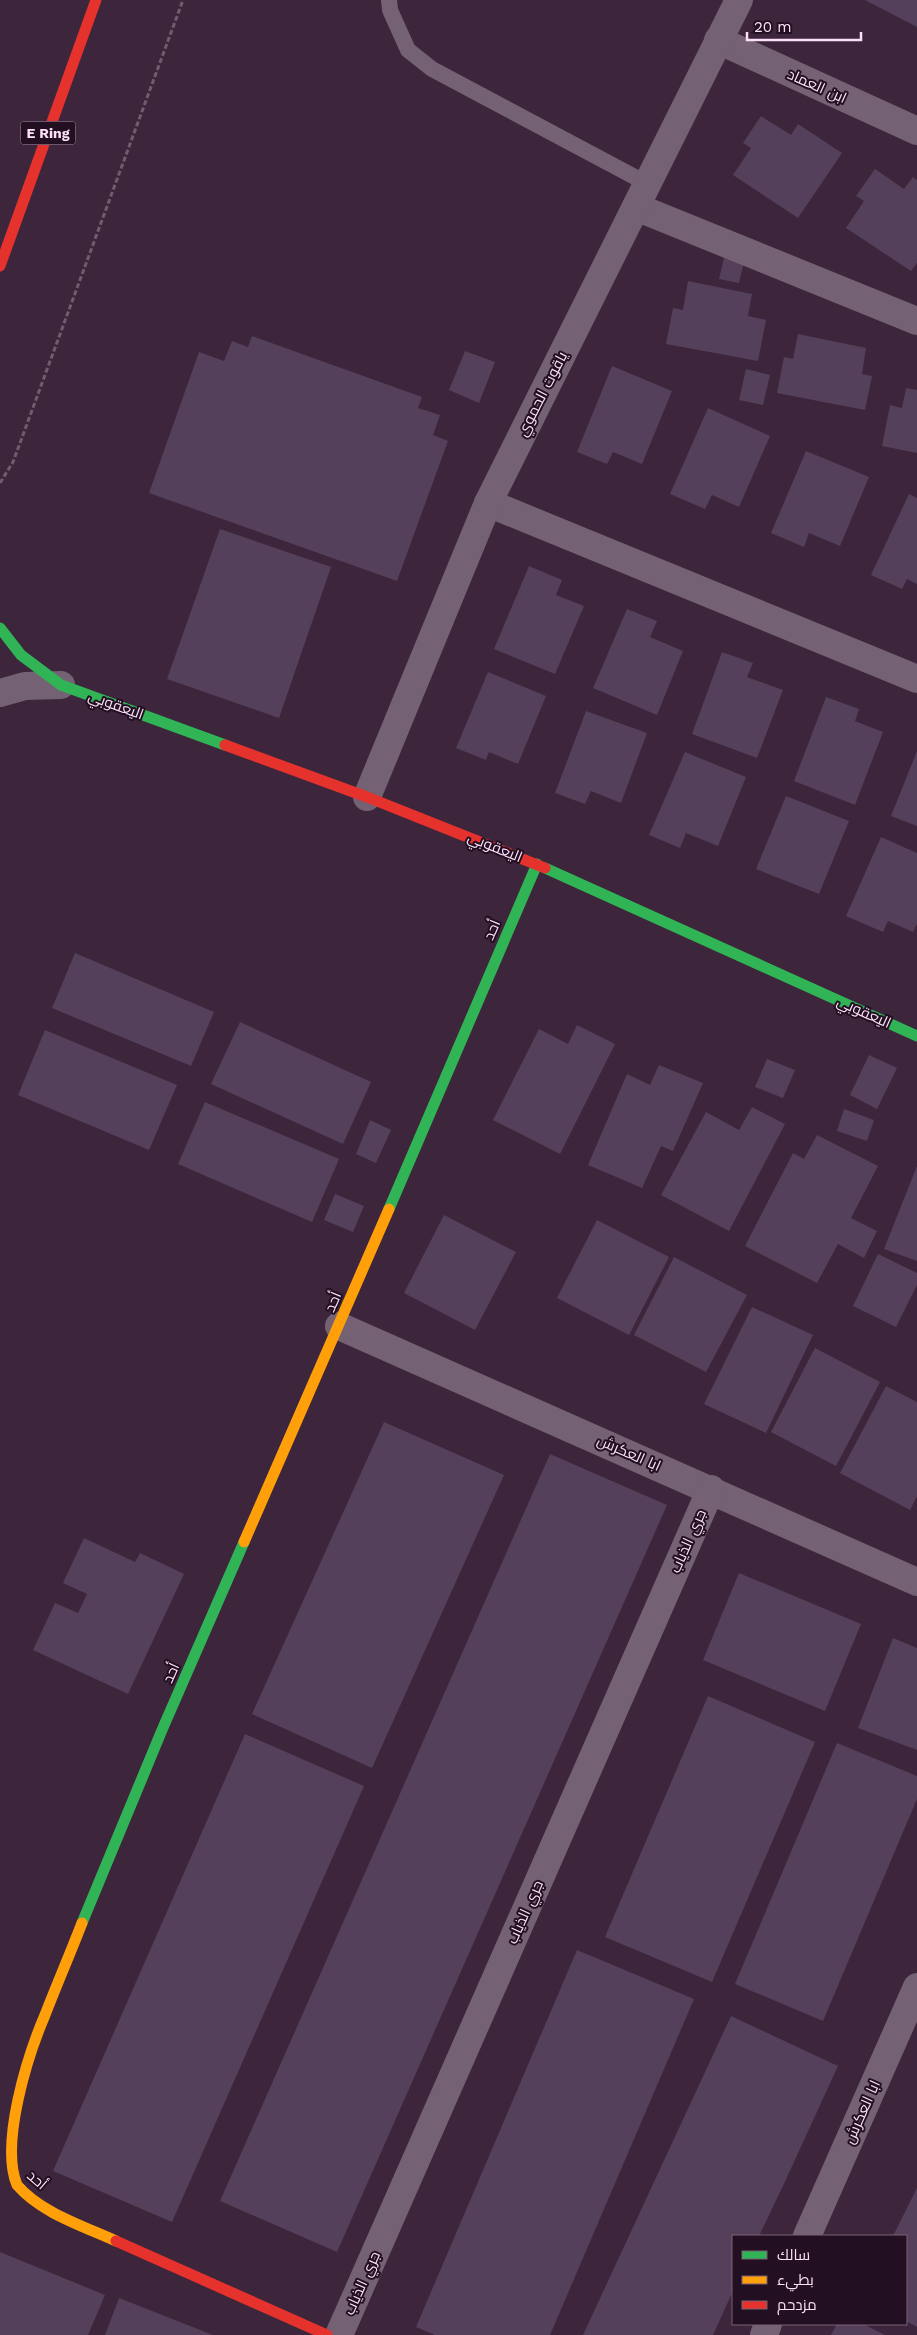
<svg xmlns="http://www.w3.org/2000/svg" width="917" height="2335" viewBox="0 0 917 2335" font-family="'Work Sans',Cairo,sans-serif">
<rect width="100%" height="100%" fill="#3d253c"/>
<!-- building -->
<g fill="#54405a">
<path d="M 865,0 L 917,0 L 917,27 Z"/>
<path d="M 761,116 L 791,135 L 798,124 L 842,153 L 798,218 L 733,175 L 751,148 L 743,143 Z"/>
<path d="M 875,169 L 904,189 L 913,177 L 917,180 L 917,263 L 911,271 L 846,228 L 864,201 L 856,196 Z"/>
<path d="M 724,258 L 744,262 L 739,283 L 719,279 Z"/>
<path d="M 688,281 L 752,294 L 748,316 L 766,320 L 758,361 L 666,344 L 673,308 L 683,310 Z"/>
<path d="M 798,334 L 866,348 L 862,374 L 872,376 L 865,410 L 777,393 L 784,357 L 793,359 Z"/>
<path d="M 252,336 L 422,397 L 418,408 L 440,415 L 433,435 L 448,441 L 397,581 L 149,493 L 199,352 L 224,361 L 232,341 L 248,347 Z"/>
<path d="M 465,351 L 495,362 L 479,403 L 449,390 Z"/>
<path d="M 612,366 L 672,391 L 642,464 L 613,452 L 607,464 L 577,452 Z"/>
<path d="M 746,369 L 770,375 L 763,405 L 739,400 Z"/>
<path d="M 906,388 L 917,390 L 917,453 L 882,446 L 890,405 L 902,408 Z"/>
<path d="M 708,408 L 770,436 L 739,507 L 712,495 L 705,509 L 670,494 Z"/>
<path d="M 806,451 L 869,477 L 840,546 L 809,533 L 804,547 L 771,533 Z"/>
<path d="M 909,494 L 917,498 L 917,584 L 907,579 L 902,589 L 871,575 Z"/>
<path d="M 220,529 L 331,567 L 279,718 L 167,679 Z"/>
<path d="M 529,566 L 562,580 L 556,595 L 584,606 L 555,674 L 494,649 Z"/>
<path d="M 627,609 L 657,621 L 650,637 L 683,651 L 657,715 L 593,688 Z"/>
<path d="M 722,652 L 753,663 L 747,677 L 783,690 L 757,758 L 692,734 Z"/>
<path d="M 488,672 L 546,696 L 518,764 L 489,752 L 486,760 L 456,748 Z"/>
<path d="M 826,697 L 859,709 L 855,721 L 883,732 L 855,805 L 794,781 Z"/>
<path d="M 586,711 L 647,733 L 621,803 L 591,791 L 585,804 L 555,793 Z"/>
<path d="M 917,751 L 917,826 L 891,816 Z"/>
<path d="M 685,752 L 746,777 L 718,846 L 686,833 L 680,848 L 649,835 Z"/>
<path d="M 786,796 L 849,821 L 819,894 L 756,869 Z"/>
<path d="M 881,837 L 917,853 L 917,924 L 913,932 L 888,921 L 883,932 L 846,916 Z"/>
<path d="M 75,953 L 214,1012 L 191,1066 L 52,1008 Z"/>
<path d="M 240,1022 L 371,1082 L 343,1144 L 211,1084 Z"/>
<path d="M 577,1025 L 615,1044 L 560,1154 L 493,1120 L 539,1029 L 568,1044 Z"/>
<path d="M 45,1030 L 177,1085 L 149,1150 L 18,1095 Z"/>
<path d="M 869,1055 L 897,1068 L 877,1109 L 850,1095 Z"/>
<path d="M 767,1059 L 795,1070 L 783,1098 L 755,1087 Z"/>
<path d="M 659,1065 L 703,1083 L 673,1151 L 661,1146 L 642,1188 L 588,1165 L 627,1074 L 650,1085 Z"/>
<path d="M 205,1102 L 339,1159 L 312,1222 L 178,1164 Z"/>
<path d="M 752,1107 L 785,1124 L 729,1231 L 661,1195 L 706,1112 L 739,1130 Z"/>
<path d="M 844,1109 L 874,1120 L 867,1141 L 837,1131 Z"/>
<path d="M 370,1120 L 391,1130 L 376,1163 L 356,1154 Z"/>
<path d="M 817,1135 L 878,1166 L 851,1218 L 877,1231 L 864,1258 L 838,1244 L 817,1283 L 745,1246 L 793,1153 L 804,1159 Z"/>
<path d="M 917,1166 L 917,1261 L 884,1249 Z"/>
<path d="M 335,1194 L 364,1206 L 353,1232 L 324,1220 Z"/>
<path d="M 444,1215 L 516,1252 L 475,1330 L 404,1293 Z"/>
<path d="M 597,1220 L 669,1257 L 629,1335 L 557,1298 Z"/>
<path d="M 878,1254 L 917,1273 L 917,1285 L 896,1327 L 853,1306 Z"/>
<path d="M 674,1257 L 747,1295 L 706,1372 L 634,1335 Z"/>
<path d="M 752,1307 L 813,1335 L 766,1433 L 704,1404 Z"/>
<path d="M 815,1348 L 880,1382 L 836,1466 L 771,1432 Z"/>
<path d="M 886,1386 L 917,1402 L 917,1496 L 910,1510 L 840,1473 Z"/>
<path d="M 384,1422 L 504,1475 L 372,1768 L 252,1714 Z"/>
<path d="M 550,1454 L 667,1505 L 337,2252 L 220,2201 Z"/>
<path d="M 84,1538 L 135,1562 L 140,1553 L 184,1574 L 128,1694 L 33,1650 L 55,1603 L 78,1613 L 87,1594 L 63,1583 Z"/>
<path d="M 739,1573 L 861,1624 L 825,1711 L 703,1660 Z"/>
<path d="M 893,1638 L 917,1648 L 917,1750 L 858,1728 Z"/>
<path d="M 708,1696 L 815,1742 L 712,1982 L 605,1937 Z"/>
<path d="M 245,1734 L 364,1786 L 172,2222 L 53,2171 Z"/>
<path d="M 837,1743 L 917,1776 L 917,1799 L 823,2021 L 735,1984 Z"/>
<path d="M 577,1950 L 694,1999 L 550,2335 L 435,2335 L 416,2327 Z"/>
<path d="M 731,2016 L 838,2066 L 782,2188 L 759,2236 L 733,2236 L 733,2291 L 713,2335 L 583,2335 Z"/>
<path d="M 917,2188 L 917,2327 L 906,2321 L 906,2236 L 893,2236 Z"/>
<path d="M 0,2252 L 105,2295 L 88,2335 L 0,2335 Z"/>
<path d="M 119,2298 L 213,2335 L 105,2335 Z"/>
<path d="M 837,2324 L 863,2324 L 885,2335 L 831,2335 Z"/>
</g>
<g fill="none" stroke-linecap="round" stroke-linejoin="round">
<!-- path -->
<path stroke="#6f5d6e" stroke-width="3" stroke-dasharray="5 2.5" stroke-linecap="butt" d="M 0,483 L 13,462 L 183,0"/>
<!-- lane -->
<path stroke="#746173" stroke-width="16" d="M 389,0 L 390,10 L 408,50 L 432,69 L 648,184"/>
<!-- street -->
<g stroke="#746173" stroke-width="28">
<path d="M 718,40 L 917,131"/>
<path d="M 636,207 L 917,321"/>
<path d="M 488,503 L 917,679"/>
<path d="M 0,693 L 25,686 L 61,685"/>
<path d="M 367,797 L 488,503 L 739,0"/>
<path d="M 339,1326 L 917,1582"/>
<path d="M 807,2236 L 917,1987"/>
<path d="M 339,2335 L 711,1489"/>
<path d="M 764,2335 L 768,2324"/>
</g>
<!-- fast -->
<g stroke="#30b455" stroke-width="11">
<path d="M 0,628 L 21,655 L 61,685 L 225,745"/>
<path d="M 545,868 L 917,1036"/>
<path d="M 389,1209 L 537,864"/>
<path d="M 82,1923 L 162,1730 L 244,1542"/>
</g>
<!-- slow -->
<g stroke="#ff9f0a" stroke-width="11">
<path d="M 244,1542 L 389,1209"/>
<path d="M 82,1923 C 70,1954 57,1984 45,2015 C 27,2057 0,2144 17,2185 C 41,2213 83,2226 116,2241"/>
</g>
<!-- jam -->
<g stroke="#e5322d" stroke-width="11">
<path d="M 0,266 L 96,0"/>
<path d="M 225,745 L 367,797 L 545,868"/>
<path d="M 116,2241 L 327,2335"/>
</g>
</g>
<g text-anchor="middle" dominant-baseline="central" stroke-width="4" stroke-linejoin="round" paint-order="stroke">
<!-- shield labels -->
<rect fill="#220f21" stroke="#bba1b8" stroke-width="1" x="20.5" y="121.5" width="55" height="23" rx="4"/>
<g font-size="14" font-weight="bold" fill="#fce0f9">
<text x="48" y="133">E Ring</text>
</g>
<!-- street labels -->
<g font-size="15" fill="#fce0f9" stroke="#220f21">
<text transform="translate(817 86) rotate(24)">ابن العماد</text>
<text transform="translate(542 394) rotate(-63)">ياقوت الحموي</text>
<text transform="translate(116 705) rotate(20)">اليعقوبي</text>
<text transform="translate(495 847) rotate(22)">اليعقوبي</text>
<text transform="translate(492 930) rotate(-67)">أحد</text>
<text transform="translate(864 1012) rotate(24)">اليعقوبي</text>
<text transform="translate(333 1302) rotate(-67)">أحد</text>
<text transform="translate(629 1453) rotate(24)">ابا العكرش</text>
<text transform="translate(688 1541) rotate(-66)">جري الذياب</text>
<text transform="translate(171 1673) rotate(-66)">أحد</text>
<text transform="translate(525 1912) rotate(-66)">جري الذياب</text>
<text transform="translate(862 2112) rotate(-66)">ابا العكرش</text>
<text transform="translate(37 2180) rotate(41)">أحد</text>
<text transform="translate(362 2283) rotate(-66)">جري الذياب</text>
</g>
</g>
<!-- legend -->
<rect x="732" y="2235" width="175" height="90" fill="#220f21" stroke="#796377"/>
<rect x="742" y="2251" width="25" height="8" fill="#30b455" stroke="#796377"/>
<text x="777" y="2260" font-size="15" fill="#fce0f9">سالك</text>
<rect x="742" y="2276" width="25" height="8" fill="#ff9f0a" stroke="#796377"/>
<text x="777" y="2285" font-size="15" fill="#fce0f9">بطيء</text>
<rect x="742" y="2301" width="25" height="8" fill="#e5322d" stroke="#796377"/>
<text x="777" y="2310" font-size="15" fill="#fce0f9">مزدحم</text>
<!-- scale -->
<path d="M747 32v8h114v-8" fill="none" stroke="#fce0f9" stroke-width="2.5"/>
<text x="754" y="32" font-size="15" fill="#fce0f9" stroke="#220f21" stroke-width="4" paint-order="stroke">20 m</text>
</svg>
